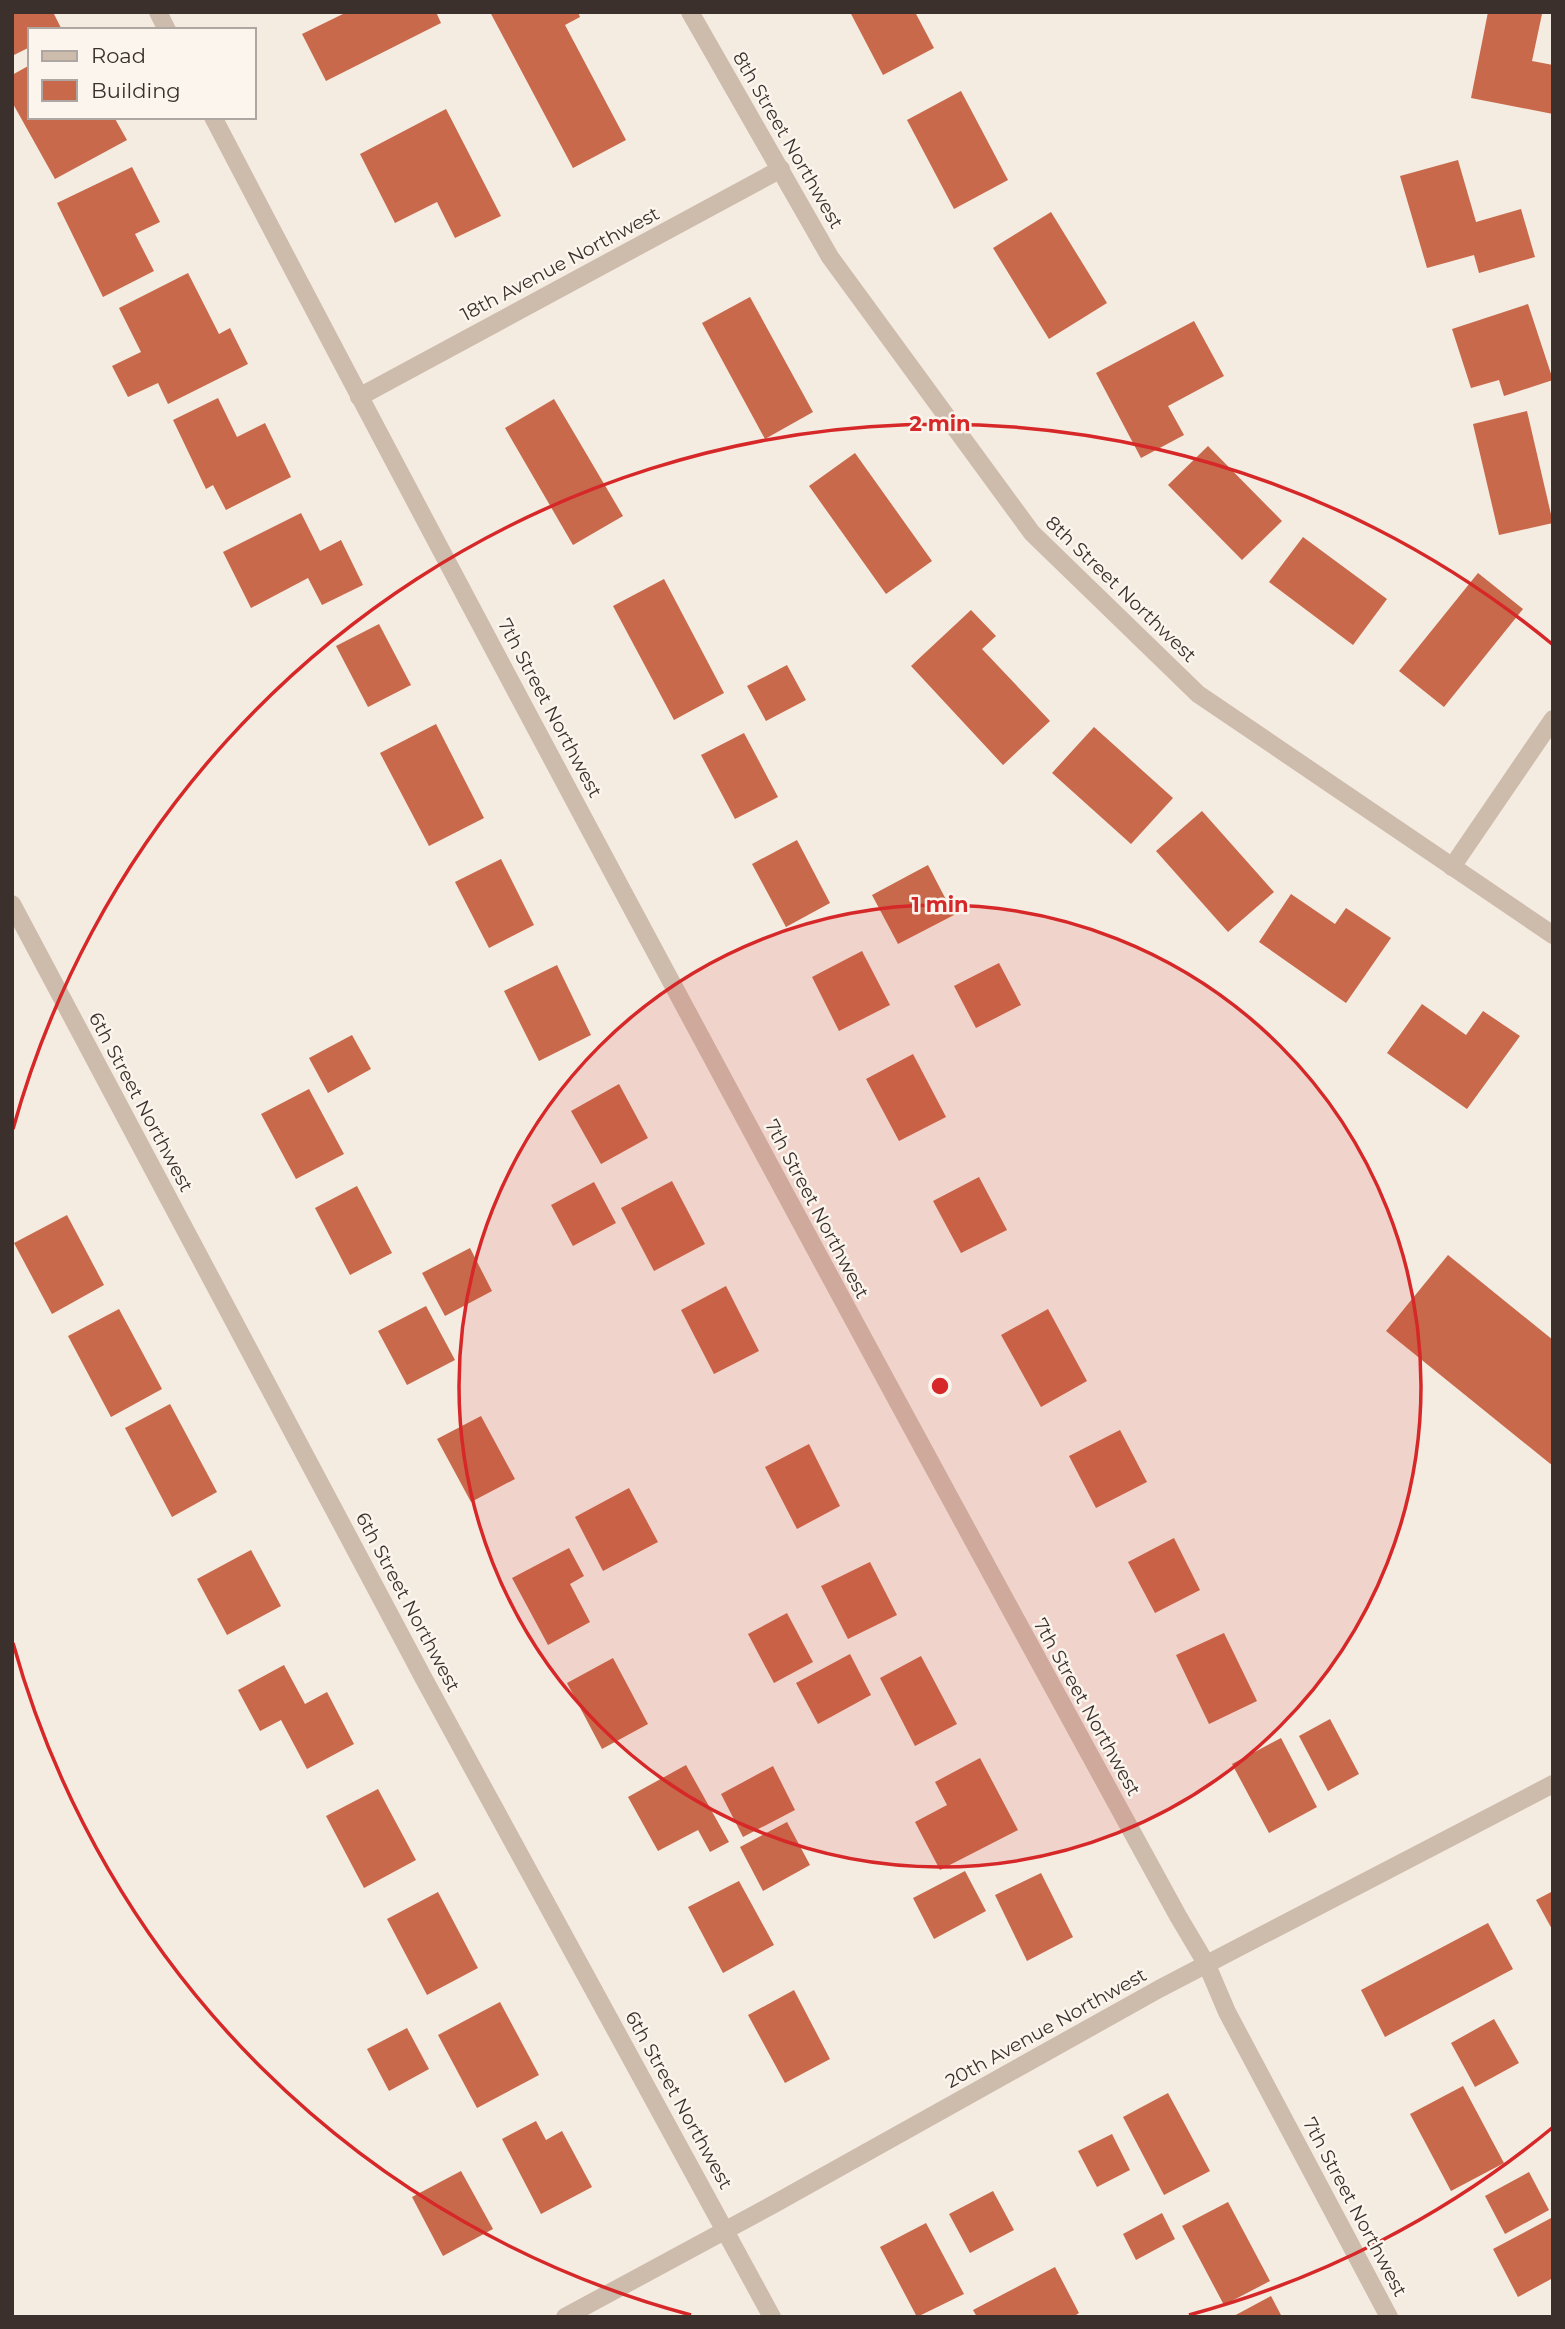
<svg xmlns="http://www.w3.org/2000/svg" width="1565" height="2329" viewBox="0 0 1565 2329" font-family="Montserrat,sans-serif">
<rect width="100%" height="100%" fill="#f4ebe1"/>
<!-- building -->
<g fill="#c8694b">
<path d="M 12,12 L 53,12 L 62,30 L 30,30 L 30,47 L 12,56 Z"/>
<path d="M 347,12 L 436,12 L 441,23 L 326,81 L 302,34 Z"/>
<path d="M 490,12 L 578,12 L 580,17 L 565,25 L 626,140 L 573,168 Z"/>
<path d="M 850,12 L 915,12 L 934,48 L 883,75 Z"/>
<path d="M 1488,12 L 1542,14 L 1532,61 L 1553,65 L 1553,114 L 1471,98 Z"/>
<path d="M 30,65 L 30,117 L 114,117 L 127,140 L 55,179 L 12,102 L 12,75 Z"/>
<path d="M 961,91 L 1008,180 L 954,209 L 907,120 Z"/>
<path d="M 446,109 L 501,216 L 455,238 L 437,202 L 395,223 L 360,154 Z"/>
<path d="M 1458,160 L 1476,222 L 1521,209 L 1535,257 L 1479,273 L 1474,255 L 1427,268 L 1400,176 Z"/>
<path d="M 132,167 L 160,222 L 135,234 L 154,271 L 103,297 L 57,203 Z"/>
<path d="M 1051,212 L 1107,303 L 1049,339 L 993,248 Z"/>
<path d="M 188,273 L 219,334 L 230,328 L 248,364 L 168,404 L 158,383 L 128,397 L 112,366 L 141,352 L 119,308 Z"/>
<path d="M 750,297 L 813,412 L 765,439 L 702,323 Z"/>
<path d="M 1528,304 L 1553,380 L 1504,396 L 1499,380 L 1471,388 L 1452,329 Z"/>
<path d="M 1194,321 L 1224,376 L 1168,406 L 1184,435 L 1141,458 L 1096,373 Z"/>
<path d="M 218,398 L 237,437 L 265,423 L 291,477 L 226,510 L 213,485 L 206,489 L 173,420 Z"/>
<path d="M 554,399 L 623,516 L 573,545 L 505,428 Z"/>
<path d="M 1527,411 L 1553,523 L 1499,535 L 1473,424 Z"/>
<path d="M 1208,446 L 1282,521 L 1242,560 L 1168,485 Z"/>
<path d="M 855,453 L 932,561 L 886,594 L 809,486 Z"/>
<path d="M 301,513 L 320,551 L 341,540 L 363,585 L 322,605 L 308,578 L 251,608 L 223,552 Z"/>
<path d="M 1303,537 L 1387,599 L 1353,645 L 1269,582 Z"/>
<path d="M 1478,573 L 1523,609 L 1444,707 L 1399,671 Z"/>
<path d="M 664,579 L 724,693 L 674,720 L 613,606 Z"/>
<path d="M 971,610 L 996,636 L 982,649 L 1050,721 L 1003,765 L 911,666 Z"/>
<path d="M 379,624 L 411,685 L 368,707 L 336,646 Z"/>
<path d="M 787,665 L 806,700 L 766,721 L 747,686 Z"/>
<path d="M 436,724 L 484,818 L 429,846 L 380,753 Z"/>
<path d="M 1094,727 L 1173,798 L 1131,844 L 1052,773 Z"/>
<path d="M 744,733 L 778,797 L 735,819 L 701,755 Z"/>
<path d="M 1202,811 L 1274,892 L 1228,932 L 1156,851 Z"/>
<path d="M 797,840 L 830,903 L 786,927 L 752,864 Z"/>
<path d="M 501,859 L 534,925 L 489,948 L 455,882 Z"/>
<path d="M 928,865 L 954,915 L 898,944 L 872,895 Z"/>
<path d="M 1291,894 L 1335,924 L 1346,908 L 1391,938 L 1346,1003 L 1259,942 Z"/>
<path d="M 862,951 L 890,1005 L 839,1031 L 812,977 Z"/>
<path d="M 999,963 L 1021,1005 L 976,1028 L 954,986 Z"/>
<path d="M 557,965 L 591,1035 L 539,1061 L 504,991 Z"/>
<path d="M 1422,1004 L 1466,1035 L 1483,1011 L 1520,1036 L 1467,1109 L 1387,1053 Z"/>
<path d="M 352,1035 L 371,1069 L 328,1093 L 309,1058 Z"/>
<path d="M 913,1054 L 946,1117 L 899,1141 L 866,1079 Z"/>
<path d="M 619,1084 L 648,1138 L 601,1164 L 571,1111 Z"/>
<path d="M 309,1089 L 344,1154 L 296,1179 L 261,1114 Z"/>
<path d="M 979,1177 L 1007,1230 L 961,1253 L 933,1201 Z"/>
<path d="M 672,1181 L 705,1244 L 654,1271 L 621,1208 Z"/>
<path d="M 594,1182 L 616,1223 L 573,1246 L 551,1205 Z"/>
<path d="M 357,1186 L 392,1253 L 350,1275 L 315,1208 Z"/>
<path d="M 67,1215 L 104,1285 L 52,1314 L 14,1243 Z"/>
<path d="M 470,1248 L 492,1291 L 445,1316 L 422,1273 Z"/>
<path d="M 1448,1255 L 1553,1340 L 1553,1466 L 1386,1331 Z"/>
<path d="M 726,1286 L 759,1351 L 714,1374 L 681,1310 Z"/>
<path d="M 426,1306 L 455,1360 L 407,1385 L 378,1331 Z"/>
<path d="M 119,1309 L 162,1389 L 111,1417 L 68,1336 Z"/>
<path d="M 1048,1309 L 1087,1381 L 1041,1407 L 1001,1335 Z"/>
<path d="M 170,1404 L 217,1492 L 172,1517 L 125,1428 Z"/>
<path d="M 481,1416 L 515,1479 L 471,1502 L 437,1439 Z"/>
<path d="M 1120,1430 L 1147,1482 L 1096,1508 L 1069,1456 Z"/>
<path d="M 809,1444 L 840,1506 L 797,1529 L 765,1467 Z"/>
<path d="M 629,1488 L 658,1542 L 603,1571 L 575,1517 Z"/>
<path d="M 1174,1538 L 1200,1590 L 1155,1613 L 1128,1562 Z"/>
<path d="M 569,1548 L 584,1576 L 570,1584 L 590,1622 L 548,1645 L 512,1578 Z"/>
<path d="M 251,1550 L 281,1606 L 227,1635 L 197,1579 Z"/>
<path d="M 870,1562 L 897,1615 L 848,1639 L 821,1586 Z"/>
<path d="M 787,1613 L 813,1662 L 774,1683 L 748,1634 Z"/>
<path d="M 1224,1633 L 1257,1701 L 1209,1724 L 1176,1655 Z"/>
<path d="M 850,1654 L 871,1695 L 818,1724 L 796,1683 Z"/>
<path d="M 921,1656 L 957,1724 L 915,1746 L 880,1678 Z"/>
<path d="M 613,1658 L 648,1724 L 602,1749 L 567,1683 Z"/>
<path d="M 284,1665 L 305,1704 L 327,1692 L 354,1744 L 307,1769 L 281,1720 L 260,1731 L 238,1690 Z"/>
<path d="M 1330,1719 L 1359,1774 L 1328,1791 L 1299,1736 Z"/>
<path d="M 1281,1738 L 1317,1807 L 1269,1833 L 1232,1764 Z"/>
<path d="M 980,1758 L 1018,1830 L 940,1870 L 915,1822 L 947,1805 L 935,1782 Z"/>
<path d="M 686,1765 L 729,1842 L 710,1852 L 698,1830 L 658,1851 L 628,1797 Z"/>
<path d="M 773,1766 L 795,1810 L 743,1837 L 721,1794 Z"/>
<path d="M 378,1789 L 416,1860 L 364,1888 L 326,1816 Z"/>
<path d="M 787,1822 L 810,1865 L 763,1891 L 740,1847 Z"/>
<path d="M 965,1871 L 986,1911 L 934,1939 L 913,1898 Z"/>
<path d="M 1041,1873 L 1073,1937 L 1027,1961 L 995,1895 Z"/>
<path d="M 739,1881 L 774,1945 L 723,1973 L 688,1907 Z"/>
<path d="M 1553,1891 L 1553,1931 L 1536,1900 Z"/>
<path d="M 438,1892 L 478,1968 L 427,1995 L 387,1919 Z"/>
<path d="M 1488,1923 L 1513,1969 L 1385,2037 L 1361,1990 Z"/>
<path d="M 794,1990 L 830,2059 L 785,2083 L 748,2015 Z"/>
<path d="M 500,2002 L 539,2075 L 477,2108 L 438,2035 Z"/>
<path d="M 1494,2019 L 1519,2063 L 1475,2087 L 1451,2043 Z"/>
<path d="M 407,2028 L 429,2069 L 389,2091 L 367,2049 Z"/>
<path d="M 1463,2086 L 1504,2163 L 1451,2191 L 1410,2114 Z"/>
<path d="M 1168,2093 L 1210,2171 L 1164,2195 L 1123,2117 Z"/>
<path d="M 536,2121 L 546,2140 L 562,2131 L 592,2187 L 541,2214 L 502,2139 Z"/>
<path d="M 1112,2134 L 1130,2170 L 1097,2187 L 1078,2151 Z"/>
<path d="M 461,2171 L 493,2229 L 443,2256 L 412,2197 Z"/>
<path d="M 1529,2172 L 1549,2210 L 1505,2234 L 1485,2196 Z"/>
<path d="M 993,2191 L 1014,2230 L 970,2253 L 949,2214 Z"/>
<path d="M 1228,2202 L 1270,2281 L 1224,2305 L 1182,2226 Z"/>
<path d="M 1162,2213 L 1175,2239 L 1136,2260 L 1123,2234 Z"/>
<path d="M 1553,2217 L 1553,2278 L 1518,2297 L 1493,2249 Z"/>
<path d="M 926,2223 L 964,2294 L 917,2317 L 880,2247 Z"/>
<path d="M 1055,2267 L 1079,2313 L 1073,2317 L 977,2317 L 973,2310 Z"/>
<path d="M 1271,2296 L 1282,2317 L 1232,2317 Z"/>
</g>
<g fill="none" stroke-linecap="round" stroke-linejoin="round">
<!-- minor -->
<g stroke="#cdbbac" stroke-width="18">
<path d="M 158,12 L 167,30"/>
<path d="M 690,12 L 830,257 L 1032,533 L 1198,694 L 1553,935"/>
<path d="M 213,117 C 528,720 851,1319 1178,1916 L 1207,1965 L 1227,2012 L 1389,2317"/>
<path d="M 359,397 L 781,169"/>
<path d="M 1452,867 L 1553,719"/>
<path d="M 12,904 L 424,1679 L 772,2317"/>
<path d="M 565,2317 L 774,2204 L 1159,1989 L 1553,1784"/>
</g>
</g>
<!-- distance rings -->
<circle cx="940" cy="1386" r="481" fill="#d62828" fill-opacity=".12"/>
<g fill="none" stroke="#d62828" stroke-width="3.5">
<circle cx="940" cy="1386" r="481"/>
<path d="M1552 2128A962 962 0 0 1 1189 2315M691 2315A962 962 0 0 1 13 1643M13 1129A962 962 0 0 1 1552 644"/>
</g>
<g text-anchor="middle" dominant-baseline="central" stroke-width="5" stroke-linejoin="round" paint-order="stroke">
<!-- street labels -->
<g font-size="19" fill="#3b302b" stroke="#fbf5ee">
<text transform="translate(788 140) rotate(60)">8th Street Northwest</text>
<text transform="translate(560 264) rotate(-28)">18th Avenue Northwest</text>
<text transform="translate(1121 589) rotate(44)">8th Street Northwest</text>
<text transform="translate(550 708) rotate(62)">7th Street Northwest</text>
<text transform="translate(141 1102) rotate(62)">6th Street Northwest</text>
<text transform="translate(817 1209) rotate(62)">7th Street Northwest</text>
<text transform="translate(408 1602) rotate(62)">6th Street Northwest</text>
<text transform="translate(1087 1707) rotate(61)">7th Street Northwest</text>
<text transform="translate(1046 2028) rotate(-29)">20th Avenue Northwest</text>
<text transform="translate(679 2100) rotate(61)">6th Street Northwest</text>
<text transform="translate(1355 2207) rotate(62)">7th Street Northwest</text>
</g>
</g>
<circle cx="940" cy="1386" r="10" fill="#d62828" stroke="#fbf5ee" stroke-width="3.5"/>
<g font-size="21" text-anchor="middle" font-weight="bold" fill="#d62828" stroke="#fbf5ee" stroke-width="5" stroke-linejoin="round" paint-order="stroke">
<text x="940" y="431">2 min</text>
<text x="940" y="912">1 min</text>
</g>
<!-- border -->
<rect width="1565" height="2329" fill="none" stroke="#3b302b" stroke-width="28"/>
<!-- legend -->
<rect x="28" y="28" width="228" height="91" fill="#fbf5ee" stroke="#aea6a0" stroke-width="2"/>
<rect x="42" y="51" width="35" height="10" fill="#cdbbac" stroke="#aea6a0" stroke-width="2"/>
<text x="91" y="63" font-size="21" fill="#3b302b">Road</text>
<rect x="42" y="80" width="35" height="21" fill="#c8694b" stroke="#aea6a0" stroke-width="2"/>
<text x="91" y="98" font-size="21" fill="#3b302b">Building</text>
</svg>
